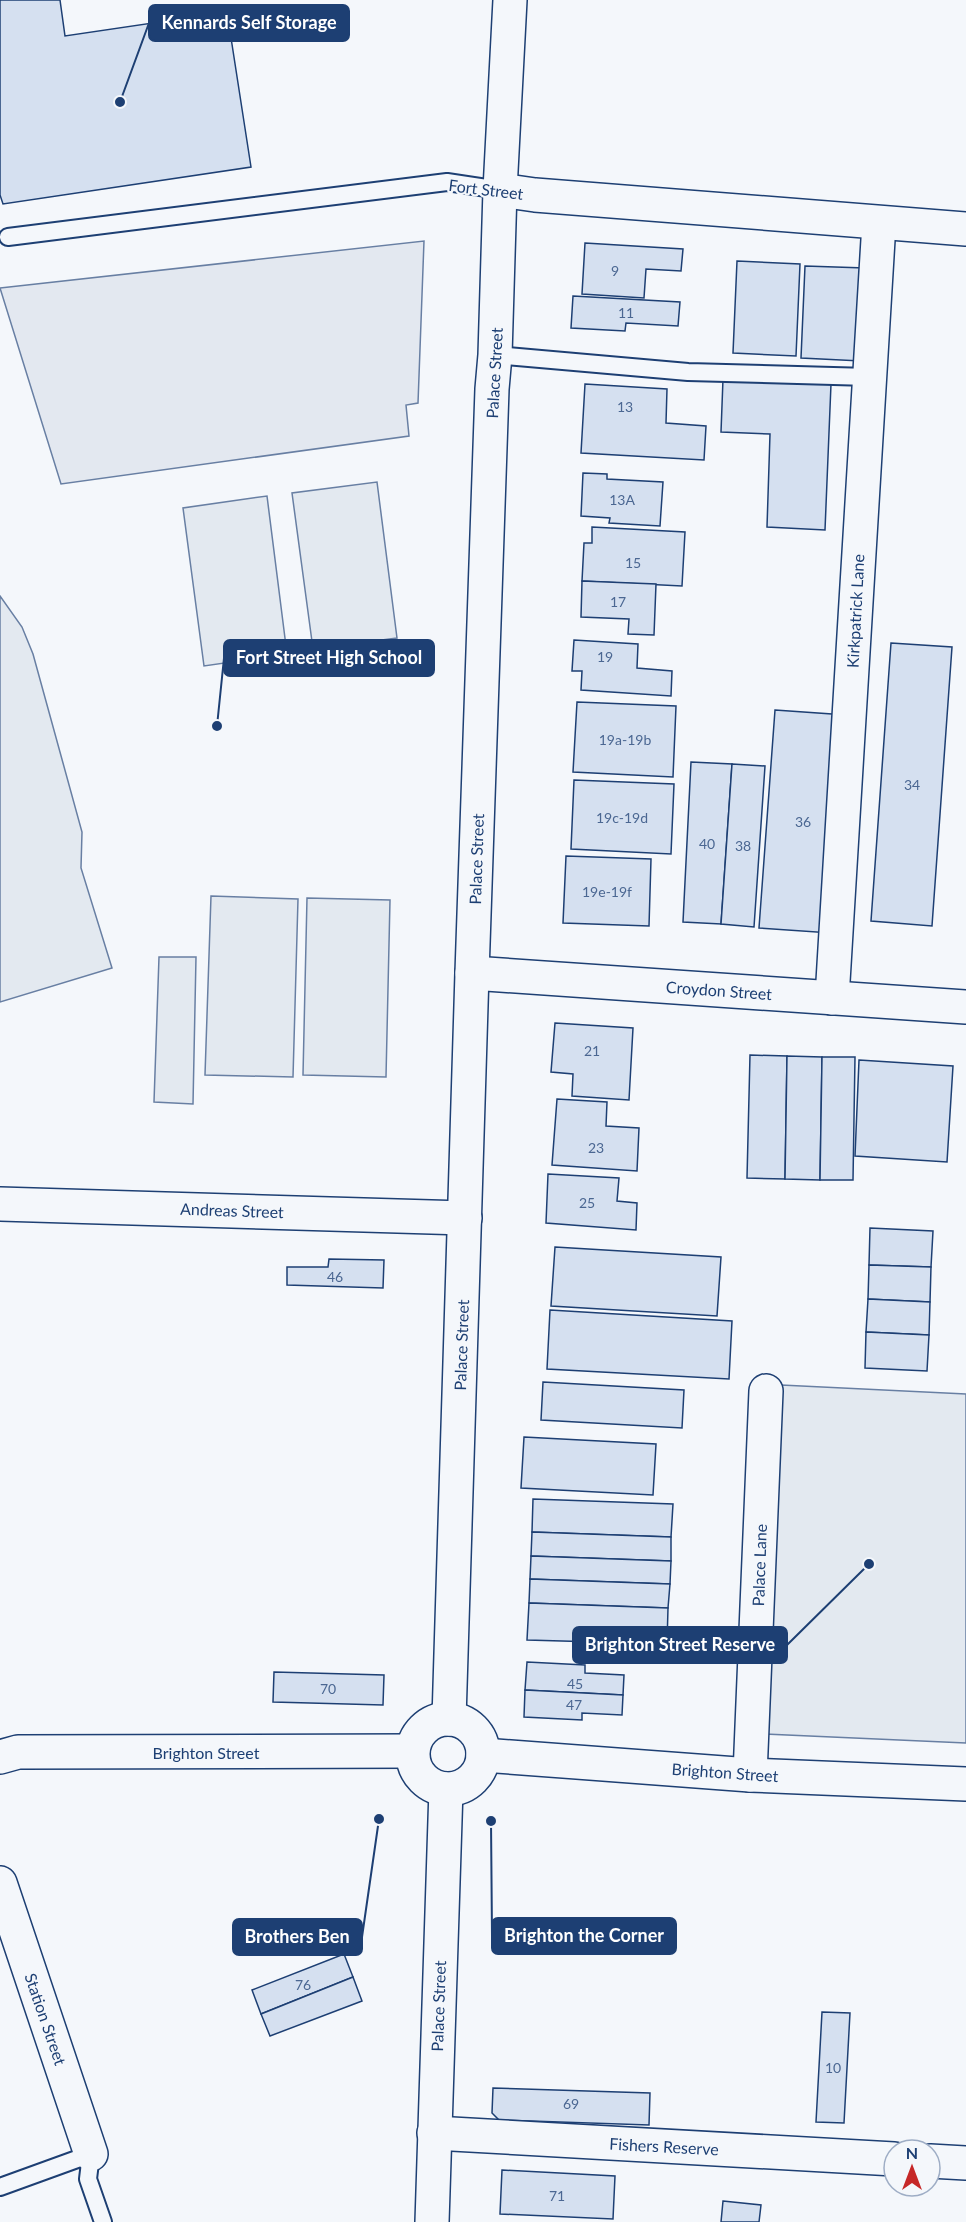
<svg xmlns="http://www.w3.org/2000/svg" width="966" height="2222" viewBox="0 0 966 2222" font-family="Lato,sans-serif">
<rect width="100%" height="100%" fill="#f4f7fb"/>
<!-- green -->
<g fill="#e3e9f0" stroke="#687fa3" stroke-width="1.5">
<path d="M 377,482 L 397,638 L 313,649 L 292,493 Z"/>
<path d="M 267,496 L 287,654 L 204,666 L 183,508 Z"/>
<path d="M 0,596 L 22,627 L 33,654 L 82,832 L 81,868 L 112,968 L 0,1002 Z"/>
<path d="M 211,896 L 298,899 L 293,1077 L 205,1075 Z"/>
<path d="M 307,898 L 390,900 L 386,1077 L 303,1075 Z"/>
<path d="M 159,957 L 196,957 L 193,1104 L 154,1102 Z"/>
<path d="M 781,1385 L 966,1394 L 966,1743 L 765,1734 Z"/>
</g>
<!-- parking -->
<path fill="#e3e8f0" stroke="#687fa3" stroke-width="1.5" d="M 424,241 L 418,403 L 406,405 L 409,436 L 61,484 L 0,288 Z"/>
<!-- building -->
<g fill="#d5e0f0" stroke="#1d3f73" stroke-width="1.5">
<path d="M 0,0 L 60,0 L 65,36 L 227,12 L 251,167 L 3,204 L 0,195 Z"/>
<path d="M 585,243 L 683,249 L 681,271 L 646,269 L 644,298 L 582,294 Z"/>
<path d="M 737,261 L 800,264 L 796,356 L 733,353 Z"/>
<path d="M 805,266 L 865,268 L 861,361 L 801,358 Z"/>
<path d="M 573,296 L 680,302 L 678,326 L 626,323 L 625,331 L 571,328 Z"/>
<path d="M 723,379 L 831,384 L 825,530 L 767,527 L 770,434 L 721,432 Z"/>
<path d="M 585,384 L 667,389 L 666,423 L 706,426 L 704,460 L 581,453 Z"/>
<path d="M 583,473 L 607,474 L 607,479 L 663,482 L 660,526 L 609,523 L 610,518 L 581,516 Z"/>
<path d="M 592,527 L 685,532 L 682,586 L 582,581 L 584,543 L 592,543 Z"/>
<path d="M 582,581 L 656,584 L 654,635 L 628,634 L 629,619 L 581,617 Z"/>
<path d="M 574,640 L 638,644 L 637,668 L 672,671 L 671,696 L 581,690 L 582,671 L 572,671 Z"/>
<path d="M 891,643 L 952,647 L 932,926 L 871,921 Z"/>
<path d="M 577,702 L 676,706 L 673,777 L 573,772 Z"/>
<path d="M 775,710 L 846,715 L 831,933 L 759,928 Z"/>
<path d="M 691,762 L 732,764 L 721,924 L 683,922 Z"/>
<path d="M 732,764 L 765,766 L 754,927 L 721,924 Z"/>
<path d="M 574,780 L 674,784 L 671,854 L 571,849 Z"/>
<path d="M 566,856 L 651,859 L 649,926 L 563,923 Z"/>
<path d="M 555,1023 L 633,1028 L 629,1100 L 572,1096 L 573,1074 L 551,1072 Z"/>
<path d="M 750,1055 L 787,1056 L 785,1179 L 747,1178 Z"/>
<path d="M 787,1056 L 822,1057 L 820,1180 L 785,1179 Z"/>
<path d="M 822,1057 L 855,1057 L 853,1180 L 820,1180 Z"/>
<path d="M 859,1060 L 953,1066 L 947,1162 L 855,1156 Z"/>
<path d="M 557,1099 L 607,1102 L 606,1126 L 639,1128 L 637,1171 L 552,1165 Z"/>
<path d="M 548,1174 L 619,1178 L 617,1201 L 637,1203 L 636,1230 L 546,1223 Z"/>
<path d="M 870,1228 L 933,1231 L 931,1267 L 869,1265 Z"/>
<path d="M 555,1247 L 721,1257 L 717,1316 L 551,1306 Z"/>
<path d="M 329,1259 L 384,1260 L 383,1288 L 287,1285 L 287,1267 L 328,1267 Z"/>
<path d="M 869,1265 L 931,1267 L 930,1302 L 868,1299 Z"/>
<path d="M 868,1299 L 930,1302 L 929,1335 L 866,1332 Z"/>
<path d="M 550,1310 L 732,1321 L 729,1379 L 547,1369 Z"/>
<path d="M 866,1332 L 929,1335 L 927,1371 L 865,1368 Z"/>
<path d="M 543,1382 L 684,1390 L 682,1428 L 541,1420 Z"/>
<path d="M 524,1437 L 656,1444 L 653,1495 L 521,1488 Z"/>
<path d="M 533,1499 L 673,1504 L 671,1537 L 532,1532 Z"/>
<path d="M 532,1532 L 671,1537 L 671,1561 L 531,1556 Z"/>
<path d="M 531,1556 L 671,1561 L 670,1584 L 530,1579 Z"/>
<path d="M 530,1579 L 670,1584 L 668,1608 L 529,1603 Z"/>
<path d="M 529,1603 L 668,1608 L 667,1644 L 527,1640 Z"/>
<path d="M 527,1662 L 585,1665 L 585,1673 L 624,1675 L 623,1695 L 525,1690 Z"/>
<path d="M 274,1672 L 384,1675 L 383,1705 L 273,1702 Z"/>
<path d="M 525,1690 L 623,1695 L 622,1715 L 582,1713 L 582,1720 L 524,1717 Z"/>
<path d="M 344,1954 L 353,1977 L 261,2014 L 252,1990 Z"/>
<path d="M 353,1977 L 362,2001 L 270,2036 L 261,2014 Z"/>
<path d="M 822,2012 L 850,2013 L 844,2123 L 816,2122 Z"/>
<path d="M 493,2088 L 650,2093 L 649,2125 L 499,2120 L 492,2113 Z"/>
<path d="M 502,2170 L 615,2176 L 613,2219 L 500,2214 Z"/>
<path d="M 723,2201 L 761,2205 L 759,2222 L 721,2222 Z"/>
</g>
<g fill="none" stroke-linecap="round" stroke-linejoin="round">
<!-- lane casing -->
<g stroke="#1d3f73" stroke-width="20">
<g id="lane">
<path d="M 8,237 L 447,182 L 500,190"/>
<path d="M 495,355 L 688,372 L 869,377"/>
<path d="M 0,2187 L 91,2154 L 88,2179 L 103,2222"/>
</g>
</g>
<!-- street casing -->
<g stroke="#1d3f73" stroke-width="36">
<g id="street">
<path d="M 500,190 L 535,195 L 966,229"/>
<path d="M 472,973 L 966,1007"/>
<path d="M 832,998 L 879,223"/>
<path d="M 0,1204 L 465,1218"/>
<path d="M 449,1719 L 472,973 L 492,389 L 495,355 L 500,190 L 510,0"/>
<path d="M 750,1775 L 766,1391"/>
<path d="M 0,1883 L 91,2154"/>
<path d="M 434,2133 L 894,2159"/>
<path d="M 930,2161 L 966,2163"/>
<path d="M 432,2222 L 446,1789"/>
</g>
</g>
<!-- secondary casing -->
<g stroke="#1d3f73" stroke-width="36">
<g id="secondary">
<circle cx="448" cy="1754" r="35"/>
<path d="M 483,1755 L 750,1775 L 966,1784"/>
<path d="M 0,1757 L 18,1752 L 412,1751"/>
</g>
</g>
<!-- lane -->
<use href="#lane" stroke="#f4f7fb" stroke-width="16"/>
<!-- street -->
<use href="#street" stroke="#f4f7fb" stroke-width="33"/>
<!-- secondary -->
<use href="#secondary" stroke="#f4f7fb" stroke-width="33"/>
</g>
<g text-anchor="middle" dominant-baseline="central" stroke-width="4.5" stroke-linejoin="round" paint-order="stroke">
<!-- number labels -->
<g font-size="14" fill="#4b6792">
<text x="615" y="270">9</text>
<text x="626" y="312">11</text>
<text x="625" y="406">13</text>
<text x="622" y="499">13A</text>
<text x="633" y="562">15</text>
<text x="618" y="601">17</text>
<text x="605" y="656">19</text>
<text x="625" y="739">19a-19b</text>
<text x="912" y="784">34</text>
<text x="622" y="817">19c-19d</text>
<text x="803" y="821">36</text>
<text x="707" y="843">40</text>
<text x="743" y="845">38</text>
<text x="607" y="891">19e-19f</text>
<text x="592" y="1050">21</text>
<text x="596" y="1147">23</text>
<text x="587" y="1202">25</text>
<text x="335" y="1276">46</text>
<text x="575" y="1683">45</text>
<text x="328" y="1688">70</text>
<text x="574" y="1704">47</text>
<text x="303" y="1984">76</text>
<text x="833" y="2067">10</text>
<text x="571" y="2103">69</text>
<text x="557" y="2195">71</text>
</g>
<!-- street labels -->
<g font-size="16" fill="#1d3f73" stroke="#f4f7fb">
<text transform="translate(486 189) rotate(7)">Fort Street</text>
<text transform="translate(494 373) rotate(-87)">Palace Street</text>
<text transform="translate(855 611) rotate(-87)">Kirkpatrick Lane</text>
<text transform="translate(476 859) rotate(-88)">Palace Street</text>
<text transform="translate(719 990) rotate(4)">Croydon Street</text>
<text transform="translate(232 1210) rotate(2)">Andreas Street</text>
<text transform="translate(461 1345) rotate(-88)">Palace Street</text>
<text transform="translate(759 1565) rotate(-88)">Palace Lane</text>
<text x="206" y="1752">Brighton Street</text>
<text transform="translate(725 1772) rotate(4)">Brighton Street</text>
<text transform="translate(438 2006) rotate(-88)">Palace Street</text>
<text transform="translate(46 2019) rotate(71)">Station Street</text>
<text transform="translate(664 2146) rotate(3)">Fishers Reserve</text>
</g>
</g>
<!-- callouts -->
<path fill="none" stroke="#1d3f73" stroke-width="2" d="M120 102L149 23M217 726L224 658M869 1564L787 1645M491 1821L492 1936M379 1819L362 1937"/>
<g fill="#1d3f73" stroke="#f4f7fb" stroke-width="2">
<circle cx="120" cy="102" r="6"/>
<circle cx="217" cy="726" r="6"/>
<circle cx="869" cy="1564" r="6"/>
<circle cx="491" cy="1821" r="6"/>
<circle cx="379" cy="1819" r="6"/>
</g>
<g fill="#1d3f73" stroke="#1d3f73" stroke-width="2">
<rect x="149" y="5" width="200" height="36" rx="6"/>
<rect x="224" y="640" width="210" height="36" rx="6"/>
<rect x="573" y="1627" width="214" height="36" rx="6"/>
<rect x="492" y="1918" width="184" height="36" rx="6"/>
<rect x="233" y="1919" width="129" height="36" rx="6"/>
</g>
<g font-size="18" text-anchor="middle" font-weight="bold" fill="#fff">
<text x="249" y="29">Kennards Self Storage</text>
<text x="329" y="664">Fort Street High School</text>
<text x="680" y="1651">Brighton Street Reserve</text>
<text x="584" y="1942">Brighton the Corner</text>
<text x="297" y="1943">Brothers Ben</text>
</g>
<!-- north arrow -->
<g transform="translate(912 2168)"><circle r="28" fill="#f4f7fb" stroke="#9eadc5" stroke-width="1.5"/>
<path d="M0-4.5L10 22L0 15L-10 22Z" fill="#c62828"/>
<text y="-9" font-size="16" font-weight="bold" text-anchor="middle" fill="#1d3f73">N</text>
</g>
</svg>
